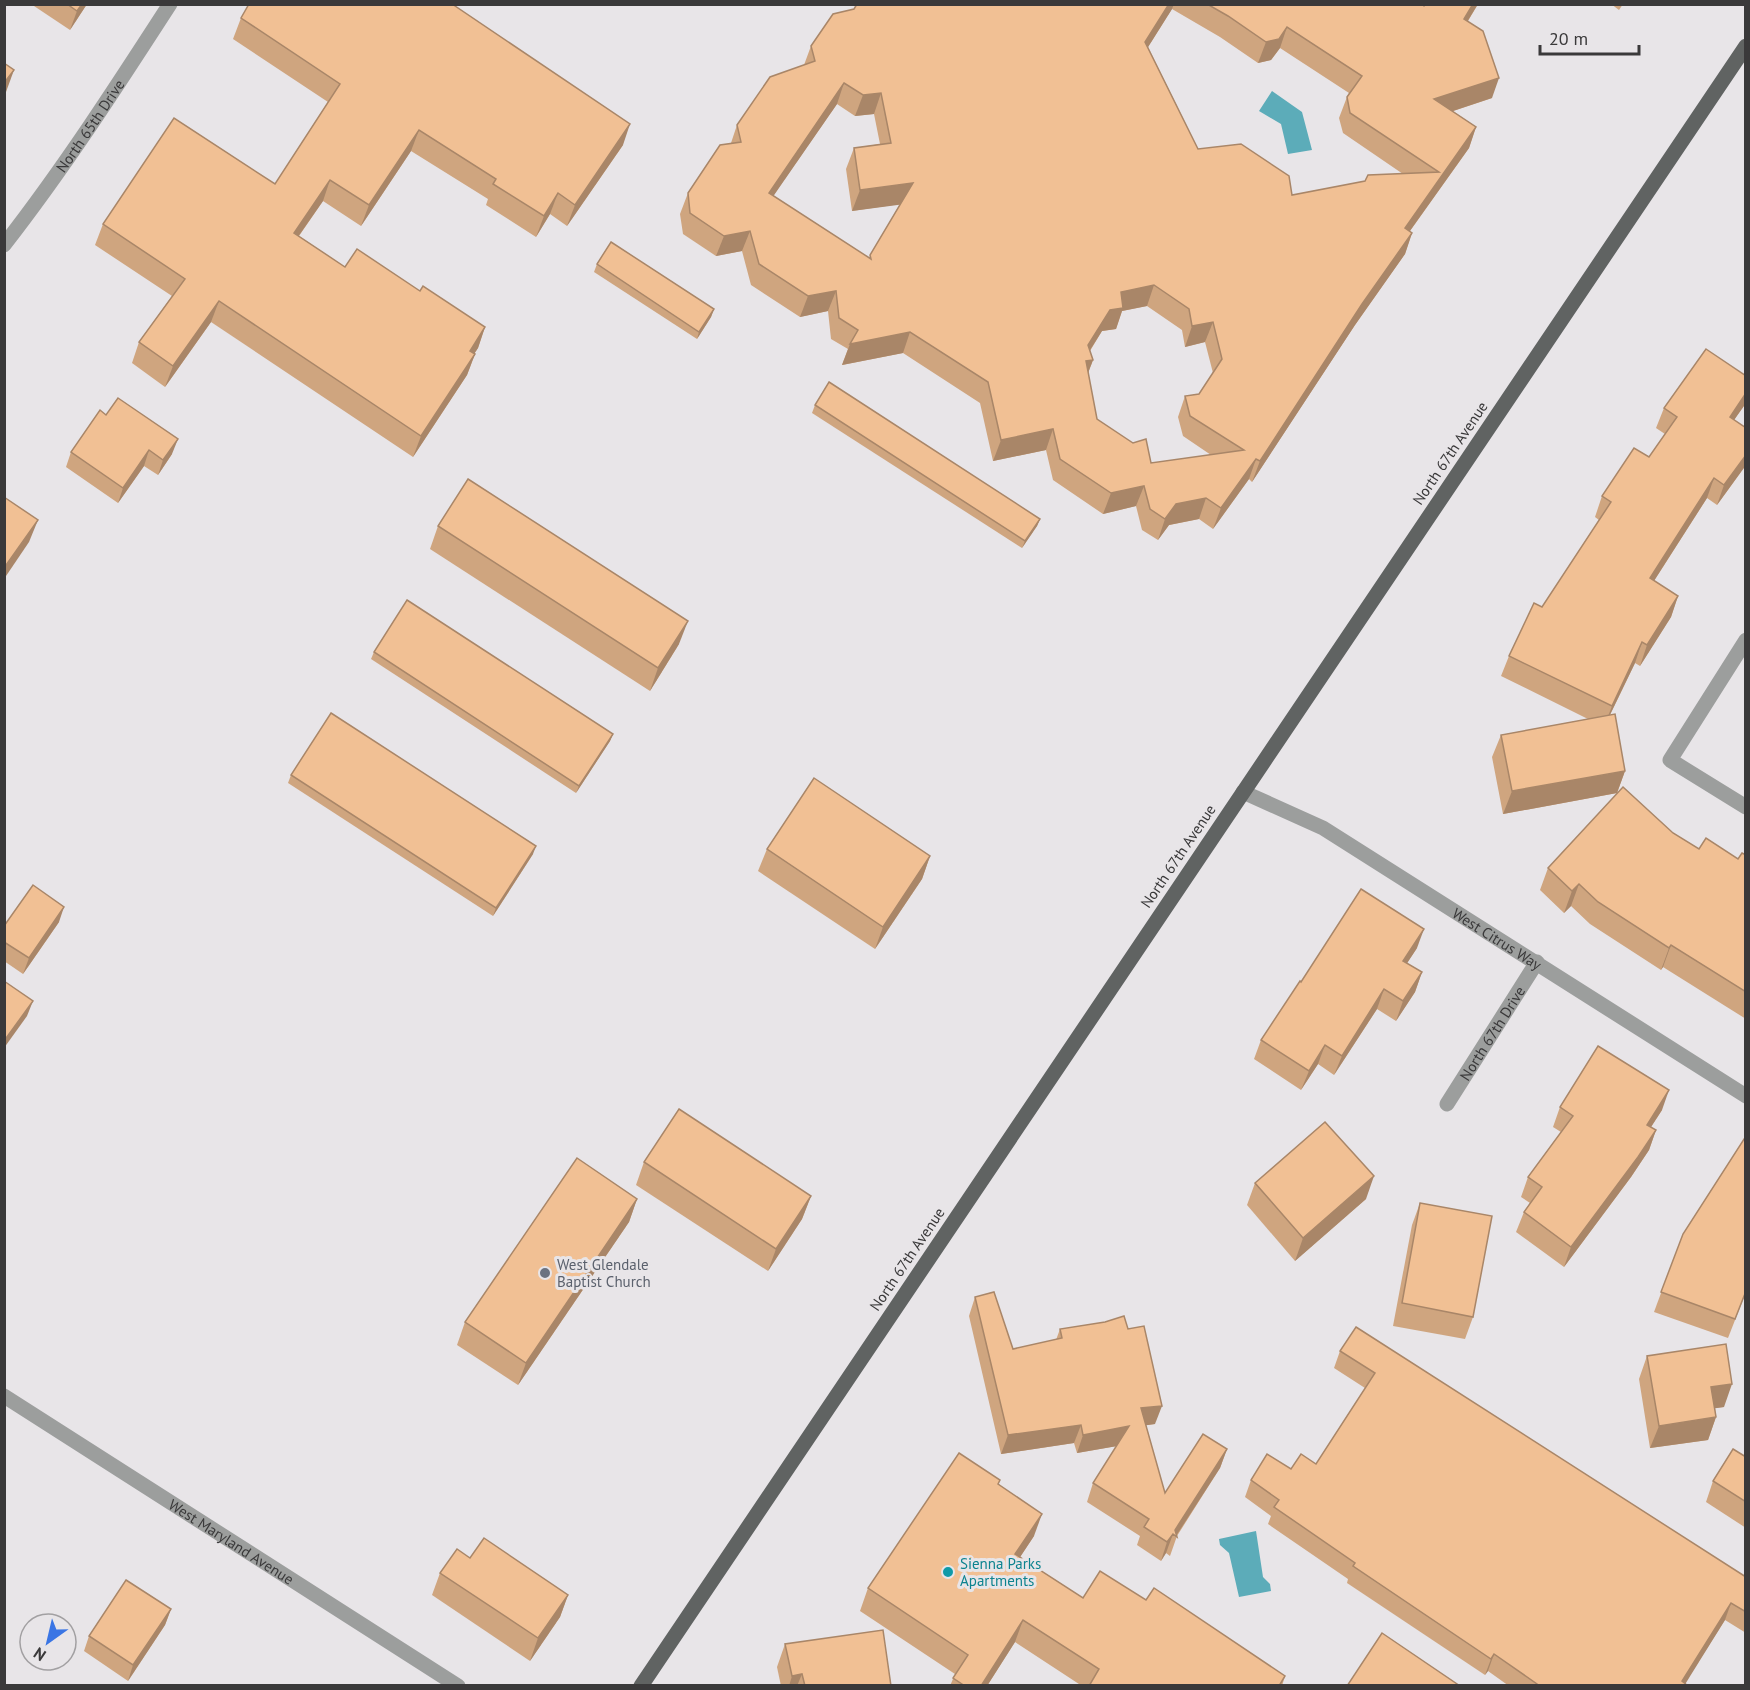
<svg xmlns="http://www.w3.org/2000/svg" width="1750" height="1690" viewBox="0 0 1750 1690" font-family="'PT Sans',sans-serif">
<rect width="100%" height="100%" fill="#e8e5e8"/>
<!-- water -->
<g fill="#5cacb9">
<path d="M 1272,91 L 1302,112 L 1312,150 L 1288,154 L 1281,124 L 1259,111 Z"/>
<path d="M 1256,1531 L 1263,1577 L 1270,1584 L 1271,1591 L 1239,1597 L 1229,1553 L 1220,1545 L 1219,1539 Z"/>
</g>
<g fill="none" stroke-linecap="round" stroke-linejoin="round">
<!-- minor -->
<g stroke="#9c9e9d" stroke-width="15">
<path id="s1" d="M 4,245 C 64,168 117,86 170,4"/>
<path d="M 1746,640 L 1670,760 L 1746,807"/>
<path id="s2" d="M 1243,792 L 1323,828 L 1746,1096"/>
<path id="s3" d="M 1447,1104 L 1537,962"/>
<path id="s4" d="M 4,1396 L 458,1686"/>
</g>
<!-- major -->
<path stroke="#606362" stroke-width="15" d="M 641,1686 L 1746,46"/>
</g>
<!-- wall -->
<g fill="#cfa57f" fill-rule="evenodd">
<path d="M 31,4 L 87,4 L 70,30 Z"/>
<path d="M 857,4 L 1421,4 L 1424,6 L 1425,4 L 1478,4 L 1468,21 L 1492,98 L 1453,111 L 1476,127 L 1469,148 L 1410,231 L 1412,233 L 1405,254 L 1355,325 L 1252,482 L 1249,479 L 1213,529 L 1199,519 L 1169,525 L 1158,540 L 1142,530 L 1136,506 L 1103,514 L 1053,480 L 1046,450 L 993,461 L 980,403 L 903,353 L 842,365 L 848,349 L 831,339 L 828,311 L 800,317 L 751,285 L 742,251 L 716,256 L 683,234 L 680,214 L 688,193 L 731,143 L 737,125 L 804,65 L 811,46 L 854,9 ZM 1172,9 L 1220,37 L 1258,63 L 1271,60 L 1280,48 L 1349,93 L 1347,97 L 1339,118 L 1343,133 L 1403,174 L 1292,195 L 1198,149 L 1148,47 ZM 837,104 L 855,116 L 874,114 L 880,144 L 854,148 L 846,169 L 852,211 L 900,204 L 869,258 L 773,196 ZM 1147,306 L 1182,330 L 1185,347 L 1205,342 L 1213,373 L 1199,394 L 1185,396 L 1178,417 L 1183,436 L 1211,455 L 1151,463 L 1097,419 L 1088,373 L 1093,360 L 1090,351 L 1102,331 L 1116,329 L 1122,311 Z"/>
<path d="M 1611,4 L 1623,4 L 1619,10 Z"/>
<path d="M 241,18 L 623,145 L 567,226 L 550,214 L 536,237 L 486,205 L 488,199 L 411,151 L 361,226 L 323,201 L 299,236 L 345,267 L 420,291 L 485,327 L 478,348 L 474,354 L 475,354 L 467,375 L 413,457 L 211,322 L 165,387 L 132,363 L 139,342 L 172,296 L 95,245 L 103,224 L 275,184 L 328,102 L 233,39 Z"/>
<path d="M 597,264 L 714,309 L 711,317 L 697,339 L 594,272 Z"/>
<path d="M 1746,376 L 1746,403 L 1734,420 L 1746,428 L 1746,465 L 1717,505 L 1707,498 L 1654,581 L 1678,596 L 1671,617 L 1640,666 L 1635,663 L 1610,715 L 1625,771 L 1617,793 L 1503,814 L 1492,757 L 1501,735 L 1588,719 L 1501,676 L 1509,656 L 1542,607 L 1599,520 L 1595,517 L 1602,496 L 1649,457 L 1665,434 L 1656,428 L 1664,408 Z"/>
<path d="M 815,405 L 1040,519 L 1037,526 L 1022,548 L 812,413 Z"/>
<path d="M 106,415 L 172,454 L 158,475 L 144,466 L 118,503 L 66,467 L 71,452 Z"/>
<path d="M 438,526 L 679,644 L 650,691 L 430,549 Z"/>
<path d="M 374,652 L 613,734 L 610,741 L 576,793 L 371,659 Z"/>
<path d="M 291,775 L 533,854 L 493,916 L 288,783 Z"/>
<path d="M 1673,833 L 1699,849 L 1738,859 L 1746,855 L 1746,1019 L 1663,967 L 1661,970 L 1590,924 L 1571,906 L 1564,913 L 1540,890 L 1548,868 Z"/>
<path d="M 767,849 L 930,856 L 922,879 L 875,949 L 758,871 Z"/>
<path d="M 59,922 L 23,974 L 4,961 L 4,926 Z"/>
<path d="M 1417,948 L 1407,963 L 1422,972 L 1415,992 L 1396,1021 L 1377,1009 L 1334,1075 L 1318,1064 L 1301,1090 L 1254,1059 L 1261,1040 L 1301,982 Z"/>
<path d="M 1560,1107 L 1662,1110 L 1651,1127 L 1656,1130 L 1649,1150 L 1631,1177 L 1564,1267 L 1516,1232 L 1524,1212 L 1530,1203 L 1521,1197 L 1528,1177 L 1561,1132 L 1553,1127 Z"/>
<path d="M 644,1162 L 811,1196 L 802,1219 L 768,1271 L 636,1185 Z"/>
<path d="M 1255,1183 L 1366,1199 L 1295,1261 L 1247,1205 Z"/>
<path d="M 637,1199 L 629,1222 L 518,1385 L 457,1345 L 465,1322 Z"/>
<path d="M 1420,1203 L 1473,1317 L 1465,1339 L 1393,1326 L 1412,1225 Z"/>
<path d="M 1683,1234 L 1746,1292 L 1728,1338 L 1654,1312 Z"/>
<path d="M 975,1297 L 1013,1349 L 1056,1340 L 1060,1329 L 1155,1424 L 1146,1425 L 1165,1493 L 1227,1449 L 1220,1468 L 1177,1536 L 1170,1556 L 1166,1553 L 1161,1561 L 1137,1545 L 1140,1536 L 1087,1502 L 1093,1483 L 1117,1446 L 1077,1453 L 1074,1443 L 1001,1454 L 969,1316 Z"/>
<path d="M 1340,1351 L 1746,1577 L 1746,1633 L 1725,1620 L 1685,1683 L 1688,1686 L 1509,1686 L 1488,1671 L 1485,1675 L 1347,1583 L 1348,1579 L 1268,1524 L 1271,1516 L 1245,1497 L 1251,1480 L 1291,1469 L 1316,1464 L 1365,1388 L 1334,1368 Z"/>
<path d="M 1647,1356 L 1724,1407 L 1715,1408 L 1716,1417 L 1708,1440 L 1650,1448 L 1639,1379 Z"/>
<path d="M 1746,1457 L 1746,1528 L 1706,1502 L 1713,1481 Z"/>
<path d="M 999,1484 L 1034,1536 L 1020,1557 L 1083,1598 L 1146,1600 L 1285,1676 L 1282,1686 L 1082,1686 L 1015,1642 L 987,1686 L 950,1686 L 955,1674 L 860,1611 L 868,1588 Z"/>
<path d="M 470,1558 L 568,1595 L 560,1617 L 530,1661 L 432,1595 L 440,1573 Z"/>
<path d="M 171,1609 L 165,1625 L 128,1681 L 84,1651 L 89,1636 Z"/>
<path d="M 785,1644 L 891,1686 L 781,1686 L 777,1667 Z"/>
</g>
<!-- shaded-wall -->
<g fill="#a98668">
<path d="M 82,4 L 87,4 L 70,30 L 77,11 Z"/>
<path d="M 1169,4 L 1174,4 L 1172,9 L 1138,63 L 1145,42 Z"/>
<path d="M 1473,4 L 1478,4 L 1456,40 L 1464,19 Z"/>
<path d="M 1287,27 L 1280,48 L 1271,60 L 1258,63 L 1266,42 Z"/>
<path d="M 14,70 L 6,92 L 4,94 L 4,83 Z"/>
<path d="M 1499,78 L 1492,98 L 1426,120 L 1434,99 Z"/>
<path d="M 844,83 L 837,104 L 761,214 L 769,193 Z"/>
<path d="M 881,93 L 874,114 L 855,116 L 863,95 Z"/>
<path d="M 630,124 L 623,145 L 567,226 L 575,205 Z"/>
<path d="M 1476,127 L 1469,148 L 1397,249 L 1405,228 Z"/>
<path d="M 419,130 L 411,151 L 361,226 L 369,205 Z"/>
<path d="M 330,180 L 323,201 L 286,254 L 294,233 Z"/>
<path d="M 913,183 L 905,204 L 852,211 L 860,190 Z"/>
<path d="M 558,193 L 550,214 L 536,237 L 544,216 Z"/>
<path d="M 750,231 L 742,251 L 716,256 L 724,236 Z"/>
<path d="M 1412,233 L 1405,254 L 1355,325 L 1252,482 L 1260,461 L 1362,304 Z"/>
<path d="M 1154,285 L 1147,306 L 1122,311 L 1116,329 L 1102,331 L 1080,366 L 1088,345 L 1121,292 Z"/>
<path d="M 836,291 L 828,311 L 800,317 L 808,296 Z"/>
<path d="M 219,301 L 211,322 L 165,387 L 173,366 Z"/>
<path d="M 714,309 L 711,317 L 697,339 L 699,332 Z"/>
<path d="M 1213,322 L 1205,342 L 1185,347 L 1192,326 Z"/>
<path d="M 485,327 L 478,348 L 462,372 L 470,351 Z"/>
<path d="M 910,332 L 903,353 L 842,365 L 850,344 Z"/>
<path d="M 475,354 L 467,375 L 413,457 L 421,436 Z"/>
<path d="M 1093,360 L 1085,381 L 1086,361 Z"/>
<path d="M 1746,393 L 1746,403 L 1722,437 L 1730,417 Z"/>
<path d="M 1053,429 L 1046,450 L 993,461 L 1001,440 Z"/>
<path d="M 178,439 L 172,454 L 158,475 L 163,460 Z"/>
<path d="M 149,450 L 144,466 L 118,503 L 123,488 Z"/>
<path d="M 1746,455 L 1746,465 L 1717,505 L 1724,485 Z"/>
<path d="M 1256,459 L 1249,479 L 1213,529 L 1221,508 Z"/>
<path d="M 1714,478 L 1707,498 L 1643,598 L 1650,578 Z"/>
<path d="M 1144,486 L 1136,506 L 1103,514 L 1111,493 Z"/>
<path d="M 1206,498 L 1199,519 L 1169,525 L 1158,540 L 1165,519 L 1176,504 Z"/>
<path d="M 1040,519 L 1037,526 L 1022,548 L 1025,541 Z"/>
<path d="M 38,520 L 29,542 L 4,579 L 4,568 Z"/>
<path d="M 1678,596 L 1671,617 L 1640,666 L 1647,645 Z"/>
<path d="M 688,621 L 679,644 L 650,691 L 658,668 Z"/>
<path d="M 1642,642 L 1635,663 L 1604,727 L 1612,706 Z"/>
<path d="M 613,734 L 610,741 L 576,793 L 579,786 Z"/>
<path d="M 1625,771 L 1617,793 L 1503,814 L 1512,791 Z"/>
<path d="M 536,846 L 533,854 L 493,916 L 496,908 Z"/>
<path d="M 930,856 L 922,879 L 875,949 L 883,927 Z"/>
<path d="M 1579,884 L 1571,906 L 1564,913 L 1572,891 Z"/>
<path d="M 64,907 L 59,922 L 23,974 L 29,958 Z"/>
<path d="M 1424,929 L 1417,948 L 1396,980 L 1403,961 Z"/>
<path d="M 1671,945 L 1663,967 L 1661,970 L 1669,948 Z"/>
<path d="M 1422,972 L 1415,992 L 1396,1021 L 1403,1001 Z"/>
<path d="M 1384,989 L 1377,1009 L 1334,1075 L 1342,1056 Z"/>
<path d="M 33,1001 L 27,1016 L 4,1048 L 4,1041 Z"/>
<path d="M 1325,1045 L 1318,1064 L 1301,1090 L 1309,1071 Z"/>
<path d="M 1669,1090 L 1662,1110 L 1640,1144 L 1647,1125 Z"/>
<path d="M 1656,1130 L 1649,1150 L 1631,1177 L 1564,1267 L 1571,1247 Z"/>
<path d="M 1374,1176 L 1366,1199 L 1295,1261 L 1303,1238 Z"/>
<path d="M 811,1196 L 802,1219 L 768,1271 L 776,1249 Z"/>
<path d="M 637,1199 L 629,1222 L 518,1385 L 526,1363 Z"/>
<path d="M 1732,1384 L 1724,1407 L 1703,1410 L 1711,1387 Z"/>
<path d="M 1162,1406 L 1155,1424 L 1134,1427 L 1141,1408 Z"/>
<path d="M 1716,1417 L 1708,1440 L 1650,1448 L 1659,1426 Z"/>
<path d="M 1081,1425 L 1074,1443 L 1001,1454 L 1008,1435 Z"/>
<path d="M 1129,1426 L 1123,1445 L 1077,1453 L 1083,1435 Z"/>
<path d="M 1227,1449 L 1220,1468 L 1176,1536 L 1175,1530 Z"/>
<path d="M 1042,1514 L 1034,1536 L 1007,1577 L 1015,1554 Z"/>
<path d="M 1173,1534 L 1166,1553 L 1161,1561 L 1167,1542 Z"/>
<path d="M 568,1595 L 560,1617 L 530,1661 L 538,1638 Z"/>
<path d="M 1731,1603 L 1725,1620 L 1684,1686 L 1682,1681 Z"/>
<path d="M 171,1609 L 165,1625 L 128,1681 L 133,1665 Z"/>
<path d="M 1023,1620 L 1015,1642 L 987,1686 L 981,1686 Z"/>
<path d="M 1494,1654 L 1488,1671 L 1485,1675 L 1491,1659 Z"/>
<path d="M 802,1674 L 797,1686 L 789,1686 L 792,1676 Z"/>
</g>
<!-- building -->
<g fill="#f1c094" stroke="#a98668" stroke-width="1.5" fill-rule="evenodd">
<path d="M 67,4 L 82,4 L 77,11 Z"/>
<path d="M 249,4 L 452,4 L 630,124 L 575,205 L 558,193 L 544,216 L 493,184 L 496,179 L 419,130 L 369,205 L 330,180 L 294,233 L 345,267 L 357,249 L 420,291 L 423,286 L 485,327 L 470,351 L 475,354 L 421,436 L 219,301 L 173,366 L 139,342 L 185,279 L 103,224 L 174,118 L 275,184 L 340,84 L 241,18 Z"/>
<path d="M 857,4 L 1169,4 L 1145,42 L 1198,149 L 1241,144 L 1289,176 L 1292,195 L 1365,181 L 1368,175 L 1439,172 L 1350,113 L 1347,97 L 1362,76 L 1287,27 L 1279,39 L 1266,42 L 1228,16 L 1207,4 L 1421,4 L 1424,6 L 1425,4 L 1473,4 L 1464,19 L 1483,31 L 1499,78 L 1434,99 L 1476,127 L 1405,228 L 1412,233 L 1362,304 L 1260,461 L 1256,459 L 1221,508 L 1206,498 L 1176,504 L 1165,519 L 1150,509 L 1144,486 L 1111,493 L 1060,459 L 1053,429 L 1001,440 L 988,382 L 910,332 L 850,344 L 858,330 L 839,318 L 836,291 L 808,296 L 759,264 L 750,231 L 724,236 L 690,213 L 688,193 L 720,145 L 741,142 L 737,125 L 770,77 L 815,61 L 811,46 L 833,14 L 854,9 ZM 844,83 L 863,95 L 881,93 L 891,143 L 854,148 L 860,190 L 913,183 L 870,255 L 871,259 L 769,193 ZM 1154,285 L 1189,309 L 1192,326 L 1213,322 L 1222,359 L 1199,394 L 1185,396 L 1190,416 L 1244,450 L 1151,463 L 1146,439 L 1133,443 L 1097,419 L 1086,361 L 1093,360 L 1088,345 L 1110,310 L 1123,308 L 1121,292 Z"/>
<path d="M 4,63 L 14,70 L 4,83 Z"/>
<path d="M 611,242 L 714,309 L 699,332 L 597,264 Z"/>
<path d="M 1706,349 L 1746,376 L 1746,393 L 1730,417 L 1746,428 L 1746,455 L 1724,485 L 1714,478 L 1650,578 L 1678,596 L 1647,645 L 1642,642 L 1612,706 L 1509,656 L 1534,603 L 1542,607 L 1611,502 L 1602,496 L 1634,448 L 1649,457 L 1677,417 L 1664,408 Z"/>
<path d="M 829,382 L 1040,519 L 1025,541 L 815,405 Z"/>
<path d="M 118,398 L 178,439 L 163,460 L 149,450 L 123,488 L 71,452 L 100,410 L 106,415 Z"/>
<path d="M 468,479 L 688,621 L 658,668 L 438,526 Z"/>
<path d="M 4,497 L 38,520 L 4,568 Z"/>
<path d="M 407,600 L 613,734 L 579,786 L 374,652 Z"/>
<path d="M 331,713 L 536,846 L 496,908 L 291,775 Z"/>
<path d="M 1615,714 L 1625,771 L 1512,791 L 1501,735 Z"/>
<path d="M 814,778 L 930,856 L 883,927 L 767,849 Z"/>
<path d="M 1623,787 L 1673,833 L 1699,849 L 1706,838 L 1738,859 L 1742,853 L 1746,855 L 1746,992 L 1671,945 L 1669,948 L 1598,902 L 1579,884 L 1572,891 L 1548,868 Z"/>
<path d="M 33,885 L 64,907 L 29,958 L 4,942 L 4,926 Z"/>
<path d="M 1361,889 L 1424,929 L 1403,961 L 1422,972 L 1403,1001 L 1384,989 L 1342,1056 L 1325,1045 L 1309,1071 L 1261,1040 L 1300,981 L 1301,982 Z"/>
<path d="M 4,981 L 33,1001 L 4,1041 Z"/>
<path d="M 1598,1046 L 1669,1090 L 1647,1125 L 1656,1130 L 1638,1157 L 1571,1247 L 1524,1212 L 1542,1187 L 1528,1177 L 1573,1116 L 1560,1107 Z"/>
<path d="M 679,1109 L 811,1196 L 776,1249 L 644,1162 Z"/>
<path d="M 1325,1122 L 1374,1176 L 1303,1238 L 1255,1183 Z"/>
<path d="M 1746,1136 L 1746,1291 L 1735,1319 L 1661,1292 L 1683,1234 Z"/>
<path d="M 577,1158 L 637,1199 L 526,1363 L 465,1322 Z"/>
<path d="M 1420,1203 L 1492,1216 L 1473,1317 L 1402,1303 Z"/>
<path d="M 994,1292 L 1013,1349 L 1062,1338 L 1060,1329 L 1105,1322 L 1124,1316 L 1128,1329 L 1144,1326 L 1162,1406 L 1141,1408 L 1165,1493 L 1203,1434 L 1227,1449 L 1175,1530 L 1177,1537 L 1173,1534 L 1167,1542 L 1144,1527 L 1149,1519 L 1093,1483 L 1129,1426 L 1083,1435 L 1081,1425 L 1008,1435 L 975,1297 Z"/>
<path d="M 1356,1327 L 1746,1577 L 1746,1612 L 1731,1603 L 1682,1681 L 1688,1686 L 1540,1686 L 1494,1654 L 1491,1659 L 1353,1566 L 1355,1563 L 1274,1507 L 1279,1500 L 1251,1480 L 1267,1454 L 1291,1469 L 1301,1454 L 1316,1464 L 1375,1373 L 1340,1351 Z"/>
<path d="M 1726,1344 L 1732,1384 L 1711,1387 L 1716,1417 L 1659,1426 L 1647,1356 Z"/>
<path d="M 1733,1449 L 1746,1457 L 1746,1502 L 1713,1481 Z"/>
<path d="M 959,1453 L 1000,1480 L 998,1484 L 1042,1514 L 1015,1554 L 1083,1598 L 1100,1571 L 1146,1600 L 1154,1588 L 1285,1676 L 1279,1686 L 1089,1686 L 1099,1669 L 1023,1620 L 981,1686 L 965,1686 L 953,1678 L 968,1655 L 868,1588 Z"/>
<path d="M 484,1538 L 568,1595 L 538,1638 L 440,1573 L 457,1549 L 470,1558 Z"/>
<path d="M 126,1580 L 171,1609 L 133,1665 L 89,1636 Z"/>
<path d="M 883,1630 L 891,1686 L 805,1686 L 802,1674 L 792,1676 L 785,1644 Z"/>
<path d="M 1382,1633 L 1460,1686 L 1347,1686 Z"/>
</g>
<!-- markers -->
<circle fill="#6b7280" stroke="#e8e5e8" stroke-width="2" cx="545" cy="1273" r="6"/>
<circle fill="#0f9aa8" stroke="#e8e5e8" stroke-width="2" cx="948" cy="1572" r="6"/>
<g text-anchor="middle" dominant-baseline="central" stroke-width="6" stroke-linejoin="round" paint-order="stroke">
<!-- street labels -->
<g font-size="15" fill="#3a393a" stroke="#e8e5e8">
<text stroke="none"><textPath href="#s1" startOffset="147">North 65th Drive</textPath></text>
<text transform="translate(1450 453) rotate(-56)">North 67th Avenue</text>
<text transform="translate(1178 856) rotate(-56)">North 67th Avenue</text>
<text stroke="none"><textPath href="#s2" startOffset="294">West Citrus Way</textPath></text>
<text stroke="none"><textPath href="#s3" startOffset="84">North 67th Drive</textPath></text>
<text transform="translate(907 1259) rotate(-56)">North 67th Avenue</text>
<text stroke="none"><textPath href="#s4" startOffset="270">West Maryland Avenue</textPath></text>
</g>
<!-- worship labels -->
<g font-size="15" fill="#5b616d" stroke="#e8e5e8" text-anchor="start">
<text x="557" y="1264">West Glendale<tspan x="557" dy="17">Baptist Church</tspan></text>
</g>
<!-- culture labels -->
<g font-size="15" fill="#0d838f" stroke="#e8e5e8" text-anchor="start">
<text x="960" y="1563">Sienna Parks<tspan x="960" dy="17">Apartments</tspan></text>
</g>
</g>
<!-- border -->
<rect width="1750" height="1690" fill="none" stroke="#3a393a" stroke-width="12"/>
<!-- north arrow -->
<g transform="translate(48 1642) rotate(214)"><circle r="28" fill="#e8e5e8" stroke="#a2a0a2" stroke-width="1.5"/>
<path d="M0-4.5L10 22L0 15L-10 22Z" fill="#3a75e4"/>
<text y="-9" font-size="16" font-weight="bold" text-anchor="middle" fill="#3a393a">N</text>
</g>
<!-- scale -->
<path d="M1540 45v9h99v-9" fill="none" stroke="#3a393a" stroke-width="3"/>
<text x="1549" y="45" font-size="18" fill="#3a393a" stroke="#e8e5e8" stroke-width="4.5" paint-order="stroke">20 m</text>
</svg>
